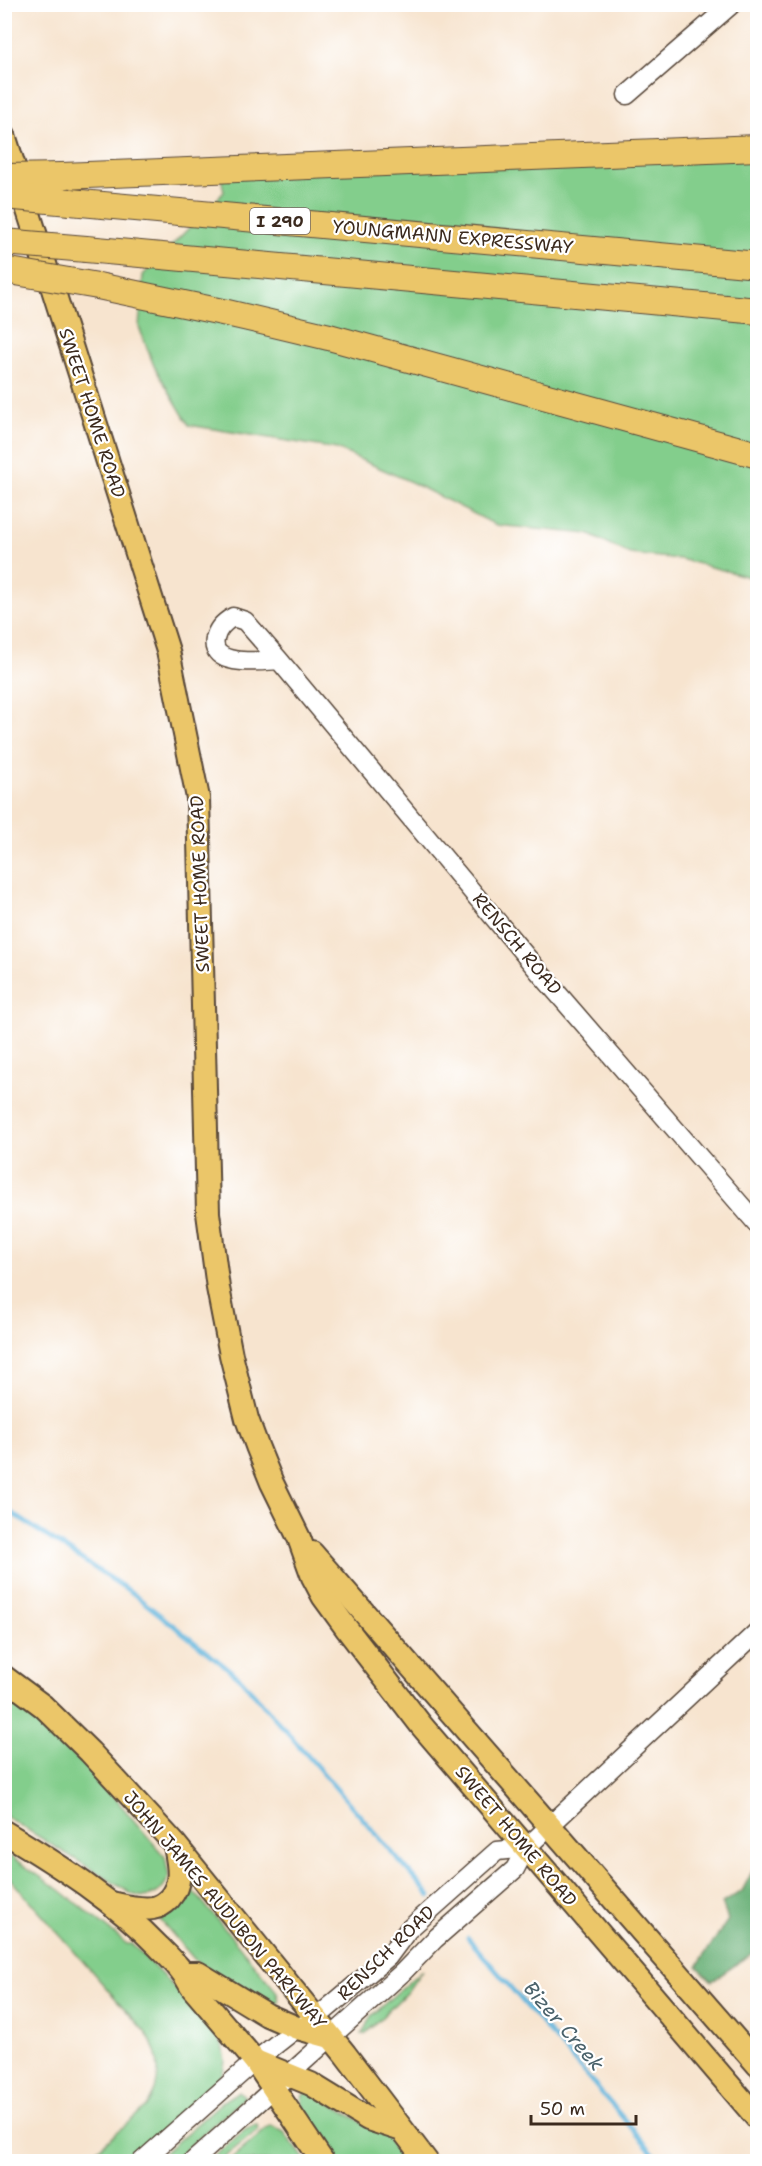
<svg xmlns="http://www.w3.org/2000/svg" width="762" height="2166" viewBox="0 0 762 2166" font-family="'Shantell Sans',sans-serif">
<rect width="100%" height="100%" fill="#fff"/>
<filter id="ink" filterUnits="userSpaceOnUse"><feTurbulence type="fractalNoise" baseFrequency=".0167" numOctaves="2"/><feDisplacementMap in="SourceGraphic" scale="12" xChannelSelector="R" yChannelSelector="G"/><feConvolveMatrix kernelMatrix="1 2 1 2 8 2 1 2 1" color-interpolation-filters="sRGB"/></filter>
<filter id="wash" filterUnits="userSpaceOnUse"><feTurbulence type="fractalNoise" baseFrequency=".008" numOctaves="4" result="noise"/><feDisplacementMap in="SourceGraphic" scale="24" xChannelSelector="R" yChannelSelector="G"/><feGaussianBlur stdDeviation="1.35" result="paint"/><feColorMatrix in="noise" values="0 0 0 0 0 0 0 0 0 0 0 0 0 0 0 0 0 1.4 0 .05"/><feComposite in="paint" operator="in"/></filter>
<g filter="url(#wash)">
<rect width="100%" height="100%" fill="#f7e4cf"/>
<!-- green -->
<g fill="#83ce8c" stroke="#5f7c55" stroke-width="1.5">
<path d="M 757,148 L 757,579 L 680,559 L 630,554 L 588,534 L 496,525 L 411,482 L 337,449 L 189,425 L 154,366 L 139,327 L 143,275 L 224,192 L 220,171 Z"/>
<path d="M 4,1696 L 33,1717 L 97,1777 L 165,1857 L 169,1877 C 161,1894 150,1901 132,1894 L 5,1816 Z"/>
<path d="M 4,1852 L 60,1890 L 127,1944 L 132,1944 L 191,2005 L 219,2040 L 222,2045 L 225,2061 L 223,2072 L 218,2082 L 128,2161 L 84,2161 L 146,2107 C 162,2084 162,2057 146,2033 L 5,1873 Z"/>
<path d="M 187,1883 L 277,1992 L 279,2001 L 273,2008 L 201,1967 L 156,1915 Z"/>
<path d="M 422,1970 L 407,1992 L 366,2033 L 362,2034 L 371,2016 Z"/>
<path d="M 239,2091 L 245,2097 L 172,2161 L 154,2162 L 223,2101 Z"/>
<path d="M 308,2091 L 385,2135 L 403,2161 L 338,2161 C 330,2149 299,2113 302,2098 C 303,2094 304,2094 308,2091 Z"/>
<path d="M 255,2125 L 257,2125 L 258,2130 L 219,2161 L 209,2161 L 245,2130 Z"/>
<path d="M 271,2125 L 284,2132 L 306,2161 L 229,2161 Z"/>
</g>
<!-- forest -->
<path fill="#6ab178" stroke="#526e4b" stroke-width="1.5" d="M 753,1870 L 757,1870 L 757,1950 L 712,1981 L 697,1966 L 728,1920 L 722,1903 L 742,1891 Z"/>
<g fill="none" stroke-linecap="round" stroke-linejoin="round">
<!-- stream -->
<g stroke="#5fb4db" stroke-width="4.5">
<path d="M 4,1508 L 131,1592 L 240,1678 L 430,1896"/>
<path d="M 468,1938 L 661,2162"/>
</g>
</g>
</g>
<g filter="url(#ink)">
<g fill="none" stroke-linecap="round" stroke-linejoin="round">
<!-- minor casing -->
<g stroke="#574639" stroke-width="21">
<g id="minor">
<path d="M 627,95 L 732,4"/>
<path d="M 279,660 C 262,661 209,668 215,639 C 217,628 224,622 233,617 L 245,621 L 279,660 L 540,973 L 758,1225"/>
<path d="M 141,2162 L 255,2061 L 297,2028 L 315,2019 L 388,1957 L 408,1930 L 497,1851 L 526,1848"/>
<path d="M 192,2162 L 402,1973 L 435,1939 L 515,1869 L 526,1848 L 758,1631"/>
</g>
</g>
<!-- major casing -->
<g stroke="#574639" stroke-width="26">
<g id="major">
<path d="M 4,135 L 168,651 L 198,798 L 208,1213 L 218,1288 L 231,1355 L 247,1419 L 257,1446 L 272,1483 L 299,1538 L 313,1577 L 323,1596 L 347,1629 L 421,1725 L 758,2119"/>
<path d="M 312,1553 L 758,2065"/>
<path d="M 4,1677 L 43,1706 L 90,1752 L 174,1843 L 345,2054 L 427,2162"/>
<path d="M 4,1832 C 59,1865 115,1901 159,1947 C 172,1960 183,1970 191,1986 L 255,2061 L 323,2162"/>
<path d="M 111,1903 C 125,1906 139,1910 153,1908 C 159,1907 164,1904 169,1899 C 183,1883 179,1866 175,1846"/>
<path d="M 185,1973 L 198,1973 L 267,2015 L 297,2028 L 330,2037"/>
<path d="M 255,2061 L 311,2084 L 368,2119 L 402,2130"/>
</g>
</g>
<!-- highway casing -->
<g stroke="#574639" stroke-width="28">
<g id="highway">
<path d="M 62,176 L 758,148"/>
<path d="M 70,202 L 758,265"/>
<path d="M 86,249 L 758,311"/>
<path d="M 98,286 L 227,313 L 329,337 L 758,455"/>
</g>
</g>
<!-- minor -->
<use href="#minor" stroke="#fff" stroke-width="18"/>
<!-- major -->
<use href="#major" stroke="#ebc669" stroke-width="22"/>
<!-- highway -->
<use href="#highway" stroke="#ebc669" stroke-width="26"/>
<!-- highway-bridge casing -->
<g stroke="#574639" stroke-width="28" stroke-linecap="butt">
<g id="highway-bridge">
<path d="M 4,177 L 62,176"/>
<path d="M 4,196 L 70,202"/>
<path d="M 4,242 L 86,249"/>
<path d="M 4,270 L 98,286"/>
</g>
</g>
<!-- highway-bridge -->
<use href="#highway-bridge" stroke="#ebc669" stroke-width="26"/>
</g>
</g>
<g text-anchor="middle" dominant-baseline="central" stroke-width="4.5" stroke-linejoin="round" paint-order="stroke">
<!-- shield labels -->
<rect fill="#fff" stroke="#766a62" stroke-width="1.5" x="250" y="208" width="60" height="26" rx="4.5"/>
<g font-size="16" font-weight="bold" fill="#3b2a1e">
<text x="280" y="221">I 290</text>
</g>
<!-- street labels -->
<g font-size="18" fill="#3b2a1e" stroke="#fff">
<text transform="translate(453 237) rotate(5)">YOUNGMANN EXPRESSWAY</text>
<text transform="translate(92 413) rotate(72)">SWEET HOME ROAD</text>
<text transform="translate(200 884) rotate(-92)">SWEET HOME ROAD</text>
<text transform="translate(517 944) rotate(50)">RENSCH ROAD</text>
<text transform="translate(516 1836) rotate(50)">SWEET HOME ROAD</text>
<text transform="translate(225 1910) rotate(50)">JOHN JAMES AUDUBON PARKWAY</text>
<text transform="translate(386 1953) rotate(-44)">RENSCH ROAD</text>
</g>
<!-- water labels -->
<g font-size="20" font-style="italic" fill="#49616a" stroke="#fff">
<text transform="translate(564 2026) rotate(49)">Bizer Creek</text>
</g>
</g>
<!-- margin -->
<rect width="762" height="2166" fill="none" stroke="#fff" stroke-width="24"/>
<!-- scale -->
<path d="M531 2115v9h105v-9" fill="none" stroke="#3b2a1e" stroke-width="3"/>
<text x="540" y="2115" font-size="18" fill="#3b2a1e" stroke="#ffffff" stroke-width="4.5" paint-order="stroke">50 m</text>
</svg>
